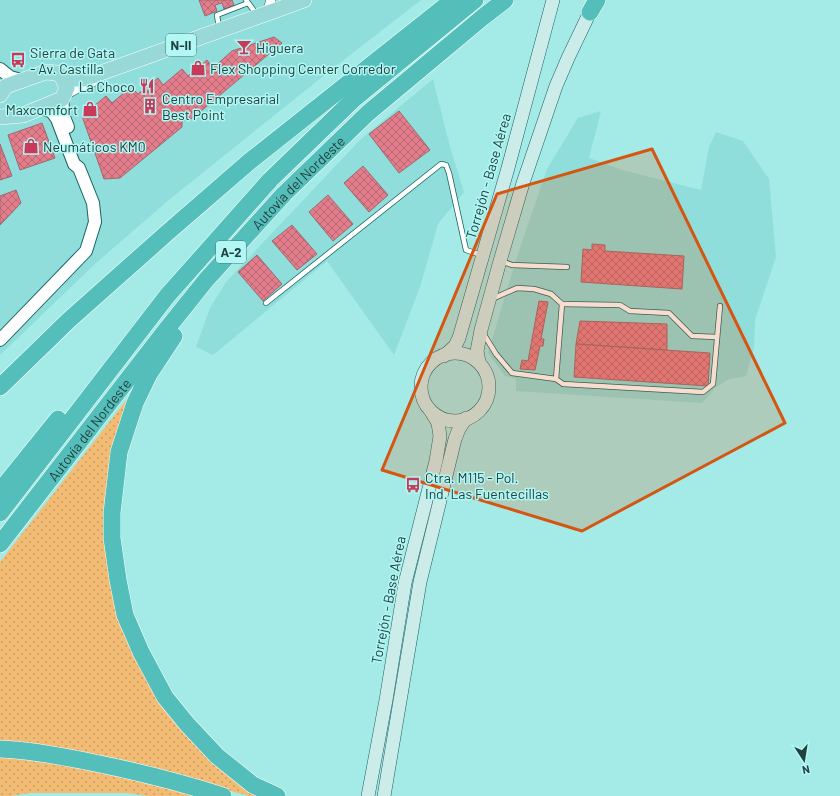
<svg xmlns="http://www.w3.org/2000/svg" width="840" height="796" viewBox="0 0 840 796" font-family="Barlow,sans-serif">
<defs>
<pattern id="green-dots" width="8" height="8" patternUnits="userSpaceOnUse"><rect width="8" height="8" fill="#f3bc75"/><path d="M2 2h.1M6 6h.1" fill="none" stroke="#c49a61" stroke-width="1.8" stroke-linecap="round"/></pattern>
<pattern id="building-cross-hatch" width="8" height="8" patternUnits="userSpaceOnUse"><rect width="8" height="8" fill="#e47d8b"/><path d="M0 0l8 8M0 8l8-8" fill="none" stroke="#b86873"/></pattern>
</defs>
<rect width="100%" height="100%" fill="#a4eae6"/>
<!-- built -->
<g fill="#8fdedb">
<path d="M 0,0 L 421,0 L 327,73 L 170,199 L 96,263 L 0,355 Z"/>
<path d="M 433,79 L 450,147 L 464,192 L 438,224 L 420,287 L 394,355 L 327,261 L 213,355 L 196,347 L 210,308 L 226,282 L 361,139 Z"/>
<path d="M 601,111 L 589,158 L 622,170 L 701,190 L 709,147 L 716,132 L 743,141 L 769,179 L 776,257 L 755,320 L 754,347 L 746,376 L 729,379 L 716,387 L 702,403 L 516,391 L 516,379 L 505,376 L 488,353 L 516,260 L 547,169 L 578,118 Z"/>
</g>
<!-- green -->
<g fill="url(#green-dots)">
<path d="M 142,380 L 106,504 L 131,649 L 261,796 L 249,796 C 204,784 160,767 115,758 C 77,750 38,746 0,743 L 0,562 Z"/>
<path d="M 0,757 L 64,765 L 167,787 L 197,796 L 149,796 L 127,793 L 31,793 L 10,796 L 0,796 Z"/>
</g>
<!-- building -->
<g fill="url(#building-cross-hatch)" stroke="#9e686e">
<path d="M 199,0 L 232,0 L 234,5 L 224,9 L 222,3 L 215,5 L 217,11 L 205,16 Z"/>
<path d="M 274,37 L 282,43 L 201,111 L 196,110 L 194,112 L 194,116 L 191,119 L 184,120 L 182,121 L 182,127 L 120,178 L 104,179 L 82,116 L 106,96 L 112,103 L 131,87 L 138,94 L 158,78 L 163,85 L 182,69 L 188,76 L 207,60 L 213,68 L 232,51 Z"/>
<path d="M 399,111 L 430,150 L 399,173 L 369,134 Z"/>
<path d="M 42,123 L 55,158 L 20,170 L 8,135 Z"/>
<path d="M 0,144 L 12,176 L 0,180 Z"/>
<path d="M 363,166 L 388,195 L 369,212 L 344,183 Z"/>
<path d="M 16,190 L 21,203 L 0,225 L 0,196 Z"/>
<path d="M 328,195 L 353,224 L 333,241 L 309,212 Z"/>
<path d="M 292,225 L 317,254 L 297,270 L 272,241 Z"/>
<path d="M 592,244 L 605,245 L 605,251 L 684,256 L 682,289 L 581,282 L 583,249 L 592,250 Z"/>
<path d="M 257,255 L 282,284 L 263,301 L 238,272 Z"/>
<path d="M 539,301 L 548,302 L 541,339 L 544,339 L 543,346 L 540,346 L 535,370 L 520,369 L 522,360 L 528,361 Z"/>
<path d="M 580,321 L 667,324 L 667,350 L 576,344 Z"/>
<path d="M 576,344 L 710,353 L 708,386 L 574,377 Z"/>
</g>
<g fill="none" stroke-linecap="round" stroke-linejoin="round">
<!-- service casing -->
<g stroke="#176260" stroke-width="6">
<g id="service">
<path d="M 246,0 L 257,15"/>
<path d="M 219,28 L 217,15 L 248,3"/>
<path d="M 501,261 L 512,265 L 567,267"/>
<path d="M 266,303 L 441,164 L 446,165 L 449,173 L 466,250 L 481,255"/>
<path d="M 562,304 L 620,305 L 630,311 L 669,313 L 692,336 L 717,337"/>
<path d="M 483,333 L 496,354 L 512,373 L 556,379 L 562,304 L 551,294 L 534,289 L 517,288 L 492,299"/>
<path d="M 556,379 L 563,384 L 703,392 L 713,384 L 720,306"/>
</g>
</g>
<!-- minor casing -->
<g stroke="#176260" stroke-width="10">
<g id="minor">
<path d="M 264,15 L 268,9 L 271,0"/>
<path d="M 65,95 L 78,88 L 93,82"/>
</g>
</g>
<!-- tertiary casing -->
<g stroke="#176260" stroke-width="14">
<g id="tertiary">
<path d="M 0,69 L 10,77 L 21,80"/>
<path d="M 62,99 L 64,117 L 68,127"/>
<path d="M 0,340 L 86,251 L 95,222 L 93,203 L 79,168 L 74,164 L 57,119 L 52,112 L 42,108"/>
</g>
</g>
<!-- secondary casing -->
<g stroke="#176260" stroke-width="14">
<g id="secondary">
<circle cx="455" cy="387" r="34"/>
<path d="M 444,356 L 455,346 L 459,338 L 508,168 L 553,0"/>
<path d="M 479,362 L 477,351 L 481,330 L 500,261 L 523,183 L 556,86 L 568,58 L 590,12 L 596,5"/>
<path d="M 368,796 L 386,700 L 405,583 L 436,461 L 440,436 L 438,423 L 432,413"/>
<path d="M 384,796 L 420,582 L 455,439 L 459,429 L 466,418"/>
</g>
</g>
<!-- primary casing -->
<g stroke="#fff" stroke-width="16">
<g id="primary">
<path d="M 0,95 L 5,87 L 9,85 L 46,72 L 56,73 L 70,79 L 84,79 L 304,0"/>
<path d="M 0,117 L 23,115 L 62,99 L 67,88 L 61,75"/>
</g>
</g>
<!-- motorway casing -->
<g stroke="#fff" stroke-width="18">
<g id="motorway">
<path d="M 590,12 L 597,0"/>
<path d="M 174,336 L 149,374 L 135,403 L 119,452 L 112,513 L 112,538 L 118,580 L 125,615 L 141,652 L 165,697 L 187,724 L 217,756 L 253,785 L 277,796"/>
<path d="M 0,387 L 69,320 L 168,232 L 250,161 L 453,0"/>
<path d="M 0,491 L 58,419"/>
<path d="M 0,513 L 167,296 L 270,180 L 354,99 L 475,0"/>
<path id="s1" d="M 0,544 L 166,330 L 206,280 L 284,194 L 368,113 L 483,17 L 505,0"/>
<path d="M 0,749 C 30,750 61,756 90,762 C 135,771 179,782 223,796"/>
</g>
</g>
<!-- service -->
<use href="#service" stroke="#fff" stroke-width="4.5"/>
<!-- minor -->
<use href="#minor" stroke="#fff" stroke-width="9"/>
<!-- tertiary -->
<use href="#tertiary" stroke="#fff" stroke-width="12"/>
<!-- secondary -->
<use href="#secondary" stroke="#ccecea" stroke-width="13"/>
<!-- primary -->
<use href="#primary" stroke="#98d8d6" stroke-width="15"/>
<!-- motorway -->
<use href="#motorway" stroke="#54beba" stroke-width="17"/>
</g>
<!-- marked area -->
<path fill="#d45611" fill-opacity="0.2" stroke="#d45611" stroke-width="3" stroke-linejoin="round" d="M 652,149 L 785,423 L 582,531 L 382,470 L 497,194 Z"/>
<!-- icons -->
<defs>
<g id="bar-bare" transform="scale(1.2)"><path d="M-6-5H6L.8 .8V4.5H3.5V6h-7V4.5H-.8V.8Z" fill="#c93959" stroke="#b1f7f4" stroke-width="2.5" paint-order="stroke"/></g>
<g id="bus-bare" transform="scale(1.2)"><path d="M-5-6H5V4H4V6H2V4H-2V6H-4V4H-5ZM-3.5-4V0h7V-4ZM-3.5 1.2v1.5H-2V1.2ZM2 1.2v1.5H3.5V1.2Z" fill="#c93959" stroke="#b1f7f4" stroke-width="2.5" paint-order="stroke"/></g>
<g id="shop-bare" transform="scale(1.2)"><path d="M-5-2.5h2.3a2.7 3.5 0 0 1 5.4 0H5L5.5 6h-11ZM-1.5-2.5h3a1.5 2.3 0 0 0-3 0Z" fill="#c93959" stroke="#b1f7f4" stroke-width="2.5" paint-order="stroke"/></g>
<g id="restaurant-bare" transform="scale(1.2)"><path d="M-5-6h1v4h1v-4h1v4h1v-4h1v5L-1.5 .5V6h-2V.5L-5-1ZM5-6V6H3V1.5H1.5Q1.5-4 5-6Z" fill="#c93959" stroke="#b1f7f4" stroke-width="2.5" paint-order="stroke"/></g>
<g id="building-bare" transform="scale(1.2)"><path d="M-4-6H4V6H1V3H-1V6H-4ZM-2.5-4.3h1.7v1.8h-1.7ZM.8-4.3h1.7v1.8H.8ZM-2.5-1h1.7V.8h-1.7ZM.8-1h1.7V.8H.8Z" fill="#c93959" stroke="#b1f7f4" stroke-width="2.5" paint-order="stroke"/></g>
</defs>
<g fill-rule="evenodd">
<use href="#bar-bare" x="244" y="47"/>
<use href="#bus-bare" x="18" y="60"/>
<use href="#shop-bare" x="198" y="68"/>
<use href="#restaurant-bare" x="147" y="86"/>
<use href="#building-bare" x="150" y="106"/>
<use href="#shop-bare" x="90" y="109"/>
<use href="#shop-bare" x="31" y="146"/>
<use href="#bus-bare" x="413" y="485"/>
</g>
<g text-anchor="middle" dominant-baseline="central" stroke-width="3" stroke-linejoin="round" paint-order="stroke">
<!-- shield labels -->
<g fill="#b1f7f4" stroke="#4e7775" stroke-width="1">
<rect x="166" y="34" width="30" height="22" rx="3"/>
<rect x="216" y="241" width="30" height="22" rx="3"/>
</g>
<g font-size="13" font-weight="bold" fill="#23403f">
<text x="181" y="45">N-II</text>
<text x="231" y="252">A-2</text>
</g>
<!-- poi labels -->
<g font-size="14" fill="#23403f" stroke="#b1f7f4" text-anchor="start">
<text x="256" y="47">Higuera</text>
<text x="30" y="52">Sierra de Gata<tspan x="30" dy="16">- Av. Castilla</tspan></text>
<text x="210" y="68">Flex Shopping Center Corredor</text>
<text x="135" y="86" text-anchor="end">La Choco</text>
<text x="162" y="98">Centro Empresarial<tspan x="162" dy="16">Best Point</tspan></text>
<text x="78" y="109" text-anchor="end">Maxcomfort</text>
<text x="43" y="146">Neumáticos KM0</text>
<text x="425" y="477">Ctra. M115 - Pol.<tspan x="425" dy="16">Ind. Las Fuentecillas</tspan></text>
</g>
<!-- street labels -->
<g font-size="14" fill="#23403f" stroke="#b1f7f4">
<text transform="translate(488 176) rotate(-74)">Torrejón - Base Aérea</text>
<text stroke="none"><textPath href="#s1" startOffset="469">Autovía del Nordeste</textPath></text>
<text stroke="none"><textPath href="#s1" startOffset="145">Autovía del Nordeste</textPath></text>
<text transform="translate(388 600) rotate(-79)">Torrejón - Base Aérea</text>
</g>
</g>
<!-- north arrow -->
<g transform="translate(804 760) rotate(168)" stroke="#b1f7f4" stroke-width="3" paint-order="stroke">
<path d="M0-3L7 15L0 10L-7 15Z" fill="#23403f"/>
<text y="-6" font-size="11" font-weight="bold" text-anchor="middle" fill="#23403f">N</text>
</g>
</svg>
